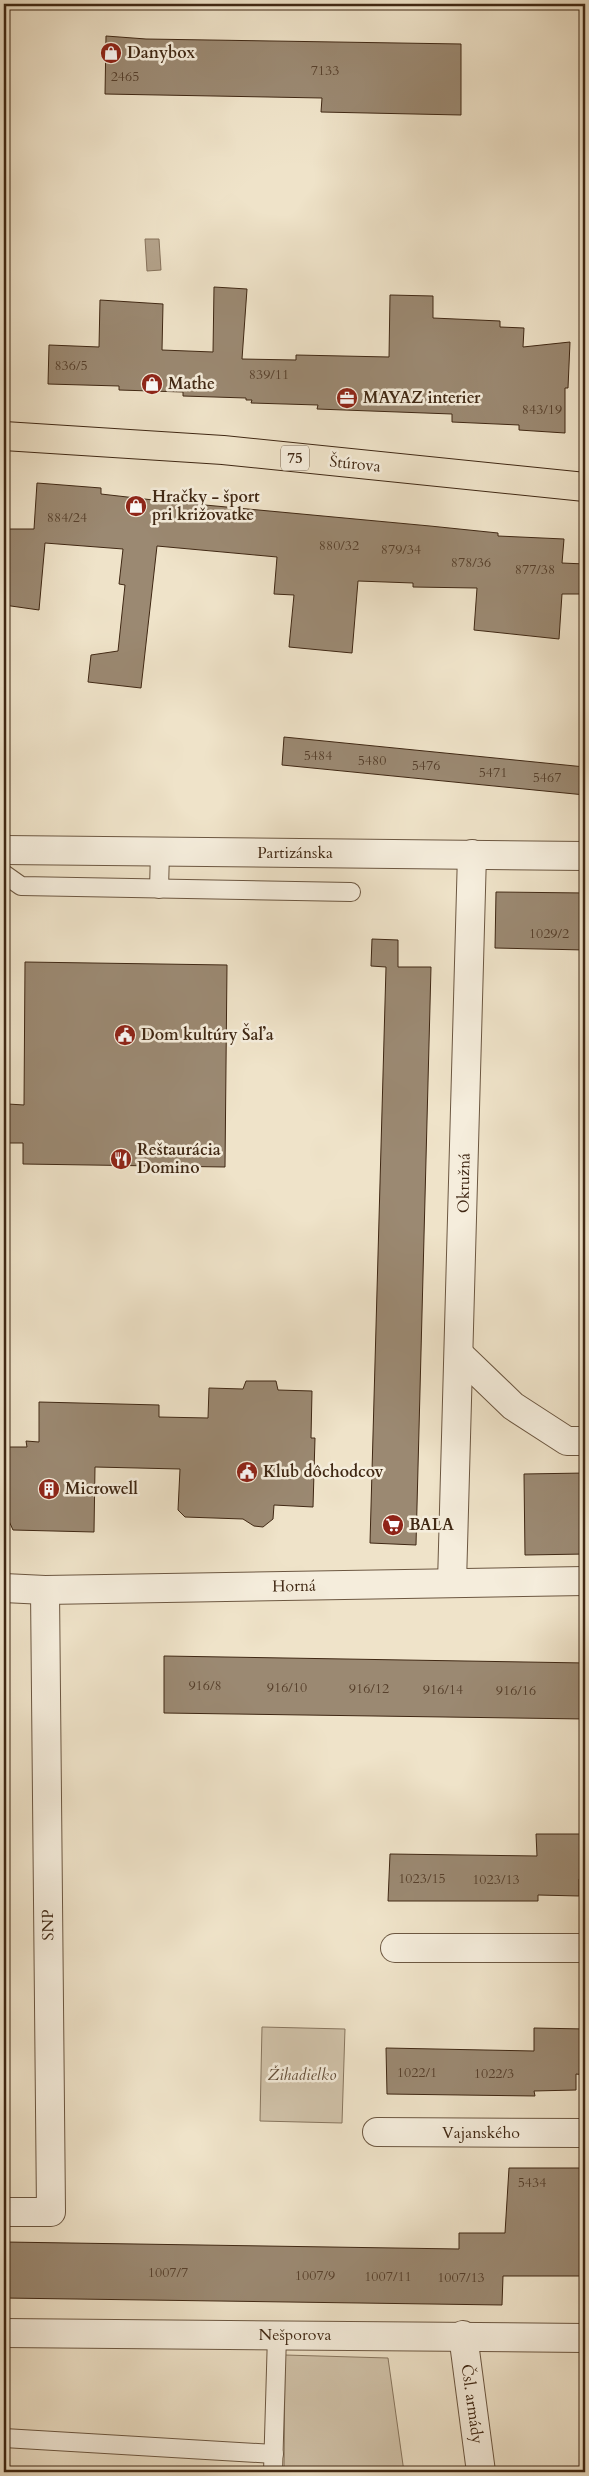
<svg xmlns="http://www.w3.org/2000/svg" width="589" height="2476" viewBox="0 0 589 2476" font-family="Cardo,serif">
<rect width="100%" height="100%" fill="#efe3c9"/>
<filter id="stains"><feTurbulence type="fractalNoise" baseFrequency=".004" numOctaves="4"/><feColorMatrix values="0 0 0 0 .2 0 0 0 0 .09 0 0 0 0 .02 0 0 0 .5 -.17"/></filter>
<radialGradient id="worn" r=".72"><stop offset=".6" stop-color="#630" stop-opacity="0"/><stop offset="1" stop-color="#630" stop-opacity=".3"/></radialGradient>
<!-- green -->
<g fill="#d1c3aa" stroke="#88765f">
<path d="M 262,2027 L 345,2029 L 342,2123 L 260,2121 Z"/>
<path d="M 285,2355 L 388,2358 L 404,2472 L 284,2472 Z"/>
</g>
<!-- water -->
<path fill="#b4a38b" stroke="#86725b" d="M 145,239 L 159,239 L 161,270 L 147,271 Z"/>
<!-- building -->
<g fill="#9b8972" stroke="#402814">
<path d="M 106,36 L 146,39 L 461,44 L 461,115 L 321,112 L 322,98 L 105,94 Z"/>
<path d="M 214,287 L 247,289 L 242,359 L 296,360 L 296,355 L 389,357 L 390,295 L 433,296 L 433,318 L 500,321 L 500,327 L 524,328 L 523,347 L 570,342 L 568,388 L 565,388 L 565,433 L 519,430 L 519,425 L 452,422 L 452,414 L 317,409 L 318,405 L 251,403 L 252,400 L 246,400 L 246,398 L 183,396 L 183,392 L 119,390 L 119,386 L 48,384 L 49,345 L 99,347 L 100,300 L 163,304 L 162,350 L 213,352 Z"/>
<path d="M 37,483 L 101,488 L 101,494 L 162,501 L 430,526 L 498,533 L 498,536 L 564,539 L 562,563 L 585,564 L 585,594 L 562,594 L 559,639 L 474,630 L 477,588 L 413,587 L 413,583 L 358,581 L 352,653 L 289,647 L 294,595 L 274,594 L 277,557 L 157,546 L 141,688 L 88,682 L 91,655 L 118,651 L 125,585 L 119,584 L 123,549 L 45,543 L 39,610 L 4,605 L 5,529 L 34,529 Z"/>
<path d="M 284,737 L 585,767 L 585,795 L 282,765 Z"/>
<path d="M 496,892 L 585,893 L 585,950 L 495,948 Z"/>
<path d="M 372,939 L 398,940 L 398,967 L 431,967 L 416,1545 L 370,1543 L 386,967 L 371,966 Z"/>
<path d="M 25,962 L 227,965 L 225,1167 L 23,1164 L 23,1143 L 8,1143 L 8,1104 L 24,1105 Z"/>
<path d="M 246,1381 L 276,1381 L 278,1390 L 312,1391 L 311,1438 L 315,1438 L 313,1507 L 274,1505 L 273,1519 L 263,1527 L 254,1526 L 243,1519 L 185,1517 L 178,1510 L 180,1469 L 95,1467 L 94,1532 L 13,1530 L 4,1510 L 4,1447 L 27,1447 L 26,1441 L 39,1442 L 39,1402 L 159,1405 L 159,1417 L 208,1418 L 209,1388 L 243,1389 Z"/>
<path d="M 585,1473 L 585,1554 L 525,1555 L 524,1474 Z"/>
<path d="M 164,1656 L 585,1663 L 585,1719 L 164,1713 Z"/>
<path d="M 536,1834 L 585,1834 L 585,1880 L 579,1879 L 579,1896 L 538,1895 L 538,1901 L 388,1901 L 390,1854 L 537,1856 Z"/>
<path d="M 534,2028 L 585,2029 L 585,2075 L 576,2074 L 576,2090 L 534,2091 L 535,2096 L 387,2094 L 386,2048 L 534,2051 Z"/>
<path d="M 509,2168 L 585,2168 L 585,2276 L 503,2276 L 502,2305 L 4,2298 L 5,2242 L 459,2249 L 459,2233 L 505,2233 Z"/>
</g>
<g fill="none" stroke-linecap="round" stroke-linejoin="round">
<!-- lane casing -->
<g stroke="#6c5741" stroke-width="20">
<g id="lane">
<path d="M 4,874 L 21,886 L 351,892"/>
<path d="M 159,889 L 160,852"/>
<path d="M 4,2438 L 274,2454"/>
<path d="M 273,2472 L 277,2335"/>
</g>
</g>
<!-- street casing -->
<g stroke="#6c5741" stroke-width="30">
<g id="street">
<path d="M 4,850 L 585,856"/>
<path d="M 459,1354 L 513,1406 L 567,1441 L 585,1441"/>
<path d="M 452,1583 L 472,854"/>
<path d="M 4,1588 L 45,1590 L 585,1581"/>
<path d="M 395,1948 L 585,1948"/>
<path d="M 377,2132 L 585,2133"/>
<path d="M 4,2212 L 51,2212 L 45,1590"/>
<path d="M 4,2333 L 585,2338"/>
<path d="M 463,2335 L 481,2472"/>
</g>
</g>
<!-- primary casing -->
<g stroke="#402814" stroke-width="30">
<path id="primary" d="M 4,436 L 223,450 L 585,487"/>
</g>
<!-- lane -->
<use href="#lane" stroke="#f5eddc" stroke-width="18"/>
<!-- street -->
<use href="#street" stroke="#f5eddc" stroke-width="28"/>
<!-- primary -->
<use href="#primary" stroke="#efe3c9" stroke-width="28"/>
</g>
<!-- icons -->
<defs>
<g id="shop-disc" transform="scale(1.125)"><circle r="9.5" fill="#8f2418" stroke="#f5eddc"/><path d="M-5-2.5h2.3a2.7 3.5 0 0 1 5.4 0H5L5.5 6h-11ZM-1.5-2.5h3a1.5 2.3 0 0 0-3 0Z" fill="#fff"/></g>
<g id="office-disc" transform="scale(1.125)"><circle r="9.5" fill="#8f2418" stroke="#f5eddc"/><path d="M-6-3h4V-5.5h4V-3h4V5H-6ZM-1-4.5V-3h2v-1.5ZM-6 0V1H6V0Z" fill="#fff"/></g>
<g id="civic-disc" transform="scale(1.125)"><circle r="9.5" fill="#8f2418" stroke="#f5eddc"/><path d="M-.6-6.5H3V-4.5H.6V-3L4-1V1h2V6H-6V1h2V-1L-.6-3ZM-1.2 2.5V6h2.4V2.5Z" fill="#fff"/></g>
<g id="restaurant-disc" transform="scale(1.125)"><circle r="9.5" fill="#8f2418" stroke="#f5eddc"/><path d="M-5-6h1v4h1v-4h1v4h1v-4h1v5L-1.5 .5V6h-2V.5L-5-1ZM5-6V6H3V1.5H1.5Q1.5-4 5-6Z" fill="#fff"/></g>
<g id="building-disc" transform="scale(1.125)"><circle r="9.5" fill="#8f2418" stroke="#f5eddc"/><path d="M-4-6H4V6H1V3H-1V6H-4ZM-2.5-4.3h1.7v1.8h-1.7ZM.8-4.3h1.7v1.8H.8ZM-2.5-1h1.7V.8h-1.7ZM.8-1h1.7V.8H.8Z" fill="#fff"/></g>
<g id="supermarket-disc" transform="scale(1.125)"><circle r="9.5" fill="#8f2418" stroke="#f5eddc"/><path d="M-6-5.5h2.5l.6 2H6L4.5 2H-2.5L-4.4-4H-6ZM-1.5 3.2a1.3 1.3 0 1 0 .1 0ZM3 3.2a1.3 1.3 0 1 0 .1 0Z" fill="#fff"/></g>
</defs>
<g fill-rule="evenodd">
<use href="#shop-disc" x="111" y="53"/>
<use href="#shop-disc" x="152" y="384"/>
<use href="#office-disc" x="347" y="398"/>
<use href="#shop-disc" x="136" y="506"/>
<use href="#civic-disc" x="125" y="1035"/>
<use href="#restaurant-disc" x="121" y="1159"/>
<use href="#civic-disc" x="247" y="1472"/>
<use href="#building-disc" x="49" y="1489"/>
<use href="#supermarket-disc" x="393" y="1525"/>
</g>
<g text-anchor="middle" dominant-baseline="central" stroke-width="5" stroke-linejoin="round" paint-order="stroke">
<!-- number labels -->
<g font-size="14" fill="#57402c">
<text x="325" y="70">7133</text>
<text x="125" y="76">2465</text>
<text x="71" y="365">836/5</text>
<text x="269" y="374">839/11</text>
<text x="542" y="409">843/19</text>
<text x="67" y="517">884/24</text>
<text x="339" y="545">880/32</text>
<text x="401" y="549">879/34</text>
<text x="471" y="562">878/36</text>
<text x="535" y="569">877/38</text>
<text x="318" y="755">5484</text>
<text x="372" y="760">5480</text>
<text x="426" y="765">5476</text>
<text x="493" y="772">5471</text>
<text x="547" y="777">5467</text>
<text x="549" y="933">1029/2</text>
<text x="205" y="1685">916/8</text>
<text x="287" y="1687">916/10</text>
<text x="369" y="1688">916/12</text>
<text x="443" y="1689">916/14</text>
<text x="516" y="1690">916/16</text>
<text x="422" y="1878">1023/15</text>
<text x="496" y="1879">1023/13</text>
<text x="417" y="2072">1022/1</text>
<text x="494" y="2073">1022/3</text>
<text x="532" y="2182">5434</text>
<text x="168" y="2272">1007/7</text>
<text x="315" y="2275">1007/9</text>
<text x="388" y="2276">1007/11</text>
<text x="461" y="2277">1007/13</text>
</g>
<!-- shield labels -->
<rect fill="#f5eddc" stroke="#766350" stroke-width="1" x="281" y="445.5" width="28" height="25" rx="4"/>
<g font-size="15" font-weight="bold" fill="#402814">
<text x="295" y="458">75</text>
</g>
<!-- poi labels -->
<g font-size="16" font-weight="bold" fill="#402814" stroke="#f5eddc" text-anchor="start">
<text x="127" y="53">Danybox</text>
<text x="168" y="384">Mathe</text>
<text x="363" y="398">MAYAZ interier</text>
<text x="152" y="497">Hračky - šport<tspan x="152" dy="18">pri križovatke</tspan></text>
<text x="141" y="1035">Dom kultúry Šaľa</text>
<text x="137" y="1150">Reštaurácia<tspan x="137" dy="18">Domino</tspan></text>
<text x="263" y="1472">Klub dôchodcov</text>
<text x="65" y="1489">Microwell</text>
<text x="409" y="1525">BALA</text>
</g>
<!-- street labels -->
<g font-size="16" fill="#402814" stroke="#f5eddc">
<text transform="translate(355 464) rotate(6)">Štúrova</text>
<text x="295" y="853">Partizánska</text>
<text transform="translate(464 1183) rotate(-89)">Okružná</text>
<text transform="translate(294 1586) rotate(-1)">Horná</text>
<text transform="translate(48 1925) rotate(-91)">SNP</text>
<text x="481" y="2133">Vajanského</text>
<text x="295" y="2335">Nešporova</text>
<text transform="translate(472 2404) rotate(82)">Čsl. armády</text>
</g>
<!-- park labels -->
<g font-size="16" font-style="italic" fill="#644f3a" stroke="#f5eddc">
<text x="302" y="2075">Žihadielko</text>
</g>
</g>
<!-- margin -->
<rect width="589" height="2476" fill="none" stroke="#efe3c9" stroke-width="20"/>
<rect x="5" y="5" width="579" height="2466" fill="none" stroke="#402814" stroke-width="2.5"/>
<rect x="10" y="10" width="569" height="2456" fill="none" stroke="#402814"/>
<rect width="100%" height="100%" filter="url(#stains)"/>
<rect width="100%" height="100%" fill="url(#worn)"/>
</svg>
